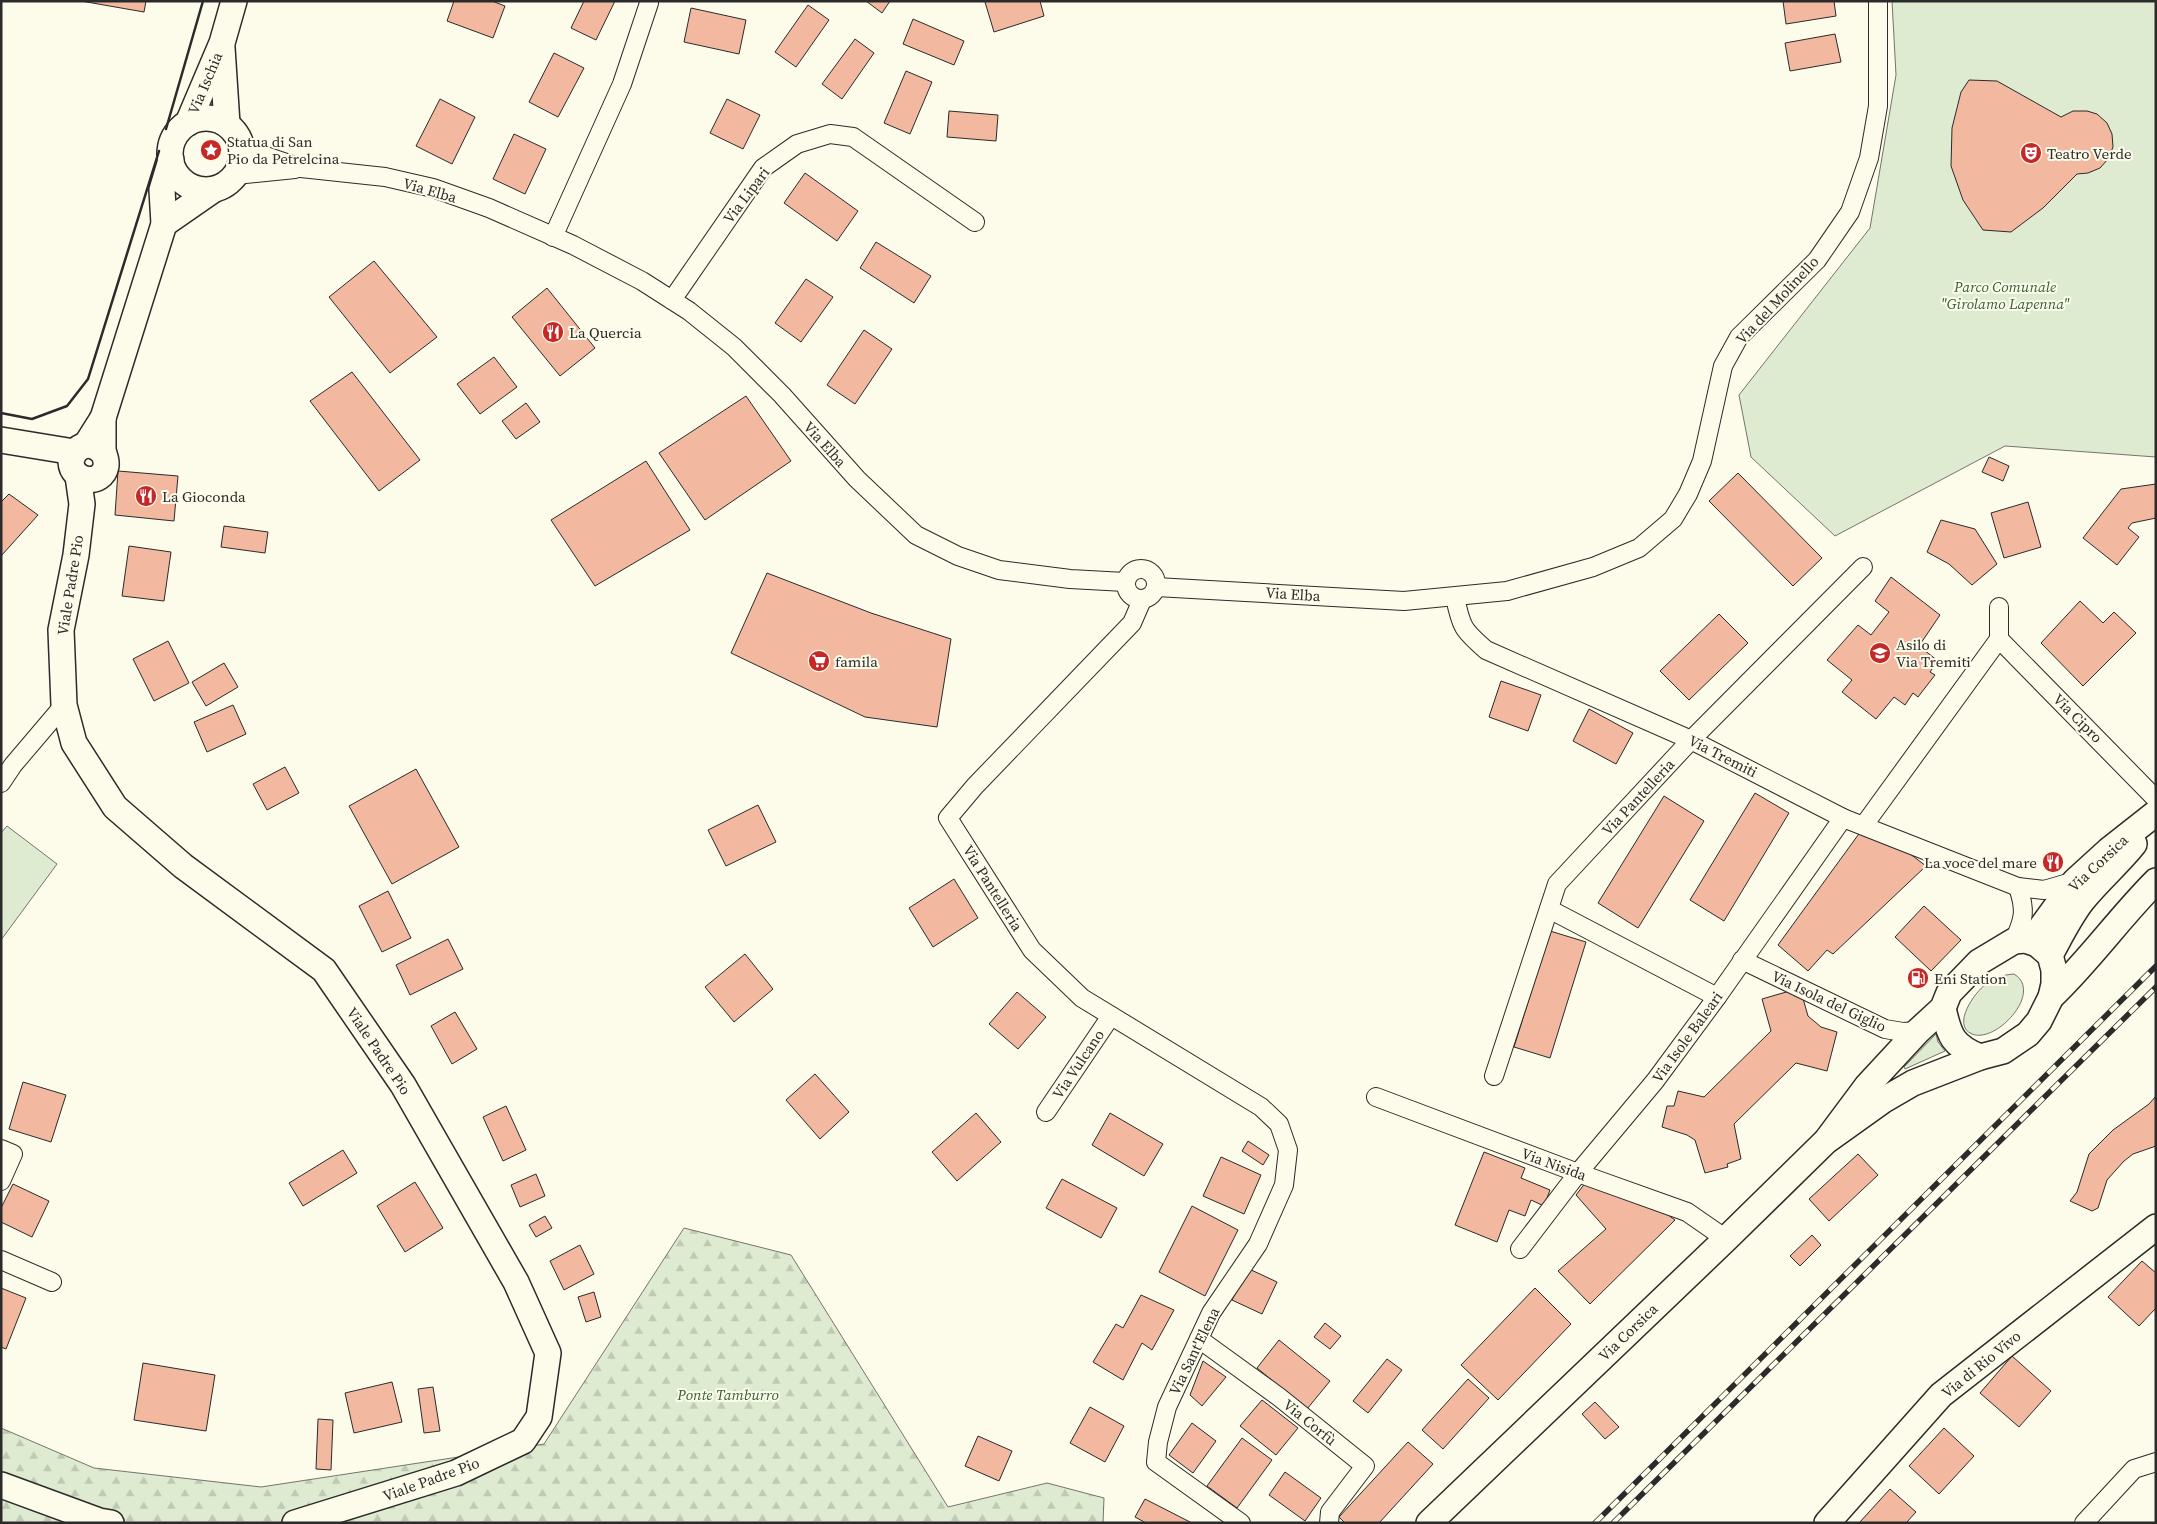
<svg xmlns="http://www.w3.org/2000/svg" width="2157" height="1524" viewBox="0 0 2157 1524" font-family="'Source Serif 4',serif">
<defs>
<pattern id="forest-firs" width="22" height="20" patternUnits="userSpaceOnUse" patternTransform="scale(1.25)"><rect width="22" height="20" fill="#deebd1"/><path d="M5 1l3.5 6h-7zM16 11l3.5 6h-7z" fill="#bfcab4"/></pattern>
</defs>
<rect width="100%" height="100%" fill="#fdfbea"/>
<!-- green -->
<g fill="#deebd1" stroke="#74746e">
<path d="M 1892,1 L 2156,1 L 2156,457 L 2005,446 L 1835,536 L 1751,457 L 1739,395 L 1870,228 L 1896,75 Z"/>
<path d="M 7,826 L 57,864 L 1,940 L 1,833 Z"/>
<path d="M 2014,974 C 2044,992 1996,1044 1972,1034 C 1951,1025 1975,992 1986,984 C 1995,977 2003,975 2014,974 Z"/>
<path d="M 1936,1034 L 1938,1042 L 1945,1051 L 1905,1069 L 1904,1067 Z"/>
</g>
<!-- forest -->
<path fill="url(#forest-firs)" stroke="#74746e" d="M 684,1228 L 791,1255 L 948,1507 L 1047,1483 L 1104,1498 L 1103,1523 L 1,1523 L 1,1428 L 94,1468 L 261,1487 L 544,1444 Z"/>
<!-- building -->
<g fill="#f2b8a0" stroke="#2b2b2b">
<path d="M 81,1 L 146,1 L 144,12 Z"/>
<path d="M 454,1 L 492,1 L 505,6 L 493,38 L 447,21 Z"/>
<path d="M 584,1 L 615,1 L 596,40 L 571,28 Z"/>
<path d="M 866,1 L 890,1 L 882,13 Z"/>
<path d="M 988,1 L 1040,1 L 1044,16 L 994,32 L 985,2 Z"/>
<path d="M 1783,1 L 1834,1 L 1836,16 L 1786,24 Z"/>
<path d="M 808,5 L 829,20 L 796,67 L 775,52 Z"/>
<path d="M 691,8 L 746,20 L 739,54 L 684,42 Z"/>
<path d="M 913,19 L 964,41 L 954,65 L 903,44 Z"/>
<path d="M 1835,34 L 1841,62 L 1790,71 L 1785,43 Z"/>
<path d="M 855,39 L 874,53 L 842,99 L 822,84 Z"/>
<path d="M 554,53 L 584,68 L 558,117 L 529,102 Z"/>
<path d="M 906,71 L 932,82 L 910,134 L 884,123 Z"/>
<path d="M 1969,80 L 1997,81 L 2061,117 L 2073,111 L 2087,111 L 2097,114 L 2107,123 L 2112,134 L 2113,147 L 2108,159 L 2100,168 L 2088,173 L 2077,174 L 2043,208 L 2011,232 L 1983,230 L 1963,200 L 1951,166 L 1952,128 L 1961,92 Z"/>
<path d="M 440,99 L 475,117 L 452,164 L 416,146 Z"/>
<path d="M 727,99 L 760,115 L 743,149 L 710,133 Z"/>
<path d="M 949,111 L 998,115 L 996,141 L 947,137 Z"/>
<path d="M 514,134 L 546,149 L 525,194 L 493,179 Z"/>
<path d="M 805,173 L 858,211 L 837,241 L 784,203 Z"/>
<path d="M 876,242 L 931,276 L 914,303 L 860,268 Z"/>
<path d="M 374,261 L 437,337 L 390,373 L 329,297 Z"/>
<path d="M 806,279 L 833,297 L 801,342 L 775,323 Z"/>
<path d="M 547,288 L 595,348 L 560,376 L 512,317 Z"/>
<path d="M 864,330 L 892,349 L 855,404 L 827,385 Z"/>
<path d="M 494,357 L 517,387 L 480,414 L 457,384 Z"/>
<path d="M 352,372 L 420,460 L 379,491 L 310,401 Z"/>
<path d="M 746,396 L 791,461 L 705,520 L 659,453 Z"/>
<path d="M 526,403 L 540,422 L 516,439 L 502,421 Z"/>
<path d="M 1989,457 L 2009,466 L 2003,481 L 1982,472 Z"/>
<path d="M 646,461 L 690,530 L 595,586 L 551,520 Z"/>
<path d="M 118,471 L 178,476 L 174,521 L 115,515 Z"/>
<path d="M 1738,473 L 1822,558 L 1793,586 L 1709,501 Z"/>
<path d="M 2156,484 L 2156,518 L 2132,523 L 2128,528 L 2139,537 L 2117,565 L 2083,538 L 2121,489 Z"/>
<path d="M 9,494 L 38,515 L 1,556 L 1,502 Z"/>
<path d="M 2028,502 L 2041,547 L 2004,558 L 1991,513 Z"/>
<path d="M 1941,520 L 1975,529 L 1997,564 L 1972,585 L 1949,564 L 1927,552 Z"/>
<path d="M 224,526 L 268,532 L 265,553 L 221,547 Z"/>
<path d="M 129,546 L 171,552 L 164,601 L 122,596 Z"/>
<path d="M 767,573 L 871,613 L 951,639 L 937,727 L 865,717 L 731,653 Z"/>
<path d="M 1891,577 L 1940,615 L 1919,646 L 1938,661 L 1930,672 L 1935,675 L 1918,697 L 1913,693 L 1905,705 L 1894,697 L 1876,719 L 1842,692 L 1852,680 L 1827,660 L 1858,625 L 1871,635 L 1889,612 L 1875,601 Z"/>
<path d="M 2080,601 L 2103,623 L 2114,612 L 2136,633 L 2083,686 L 2041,643 Z"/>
<path d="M 1719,614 L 1748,643 L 1689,700 L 1660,671 Z"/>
<path d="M 168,641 L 189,683 L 154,701 L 133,659 Z"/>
<path d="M 224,663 L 238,687 L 206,706 L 192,682 Z"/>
<path d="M 1501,681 L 1541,695 L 1528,731 L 1489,717 Z"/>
<path d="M 233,705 L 246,734 L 207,752 L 194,722 Z"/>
<path d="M 1589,709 L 1633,733 L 1616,764 L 1573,741 Z"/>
<path d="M 285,767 L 299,793 L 267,810 L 253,784 Z"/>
<path d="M 416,769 L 459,847 L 392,884 L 349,806 Z"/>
<path d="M 1755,793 L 1789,813 L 1724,921 L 1690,900 Z"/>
<path d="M 1664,796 L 1704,821 L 1638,928 L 1598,903 Z"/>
<path d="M 758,805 L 776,842 L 726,866 L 708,830 Z"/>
<path d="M 1861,831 L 1901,847 L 1926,866 L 1833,954 L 1827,950 L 1808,971 L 1778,945 Z"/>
<path d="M 954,879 L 978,918 L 933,947 L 909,908 Z"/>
<path d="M 388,891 L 411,938 L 382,952 L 359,906 Z"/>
<path d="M 1924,906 L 1961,940 L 1931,971 L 1895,937 Z"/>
<path d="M 1550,931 L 1586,942 L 1550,1058 L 1514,1047 Z"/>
<path d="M 448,939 L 463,969 L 410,995 L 396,965 Z"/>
<path d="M 745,954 L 773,989 L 734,1022 L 705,987 Z"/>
<path d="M 1800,988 L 1808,1016 L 1821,1027 L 1837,1032 L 1827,1071 L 1796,1063 L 1734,1124 L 1741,1159 L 1727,1164 L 1728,1167 L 1705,1173 L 1695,1140 L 1687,1135 L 1662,1127 L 1667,1106 L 1674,1106 L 1678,1091 L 1704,1097 L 1771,1031 L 1762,999 Z"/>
<path d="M 1017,992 L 1046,1017 L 1018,1049 L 989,1024 Z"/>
<path d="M 455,1012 L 477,1049 L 452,1064 L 431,1026 Z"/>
<path d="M 815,1074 L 849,1112 L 820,1139 L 786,1100 Z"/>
<path d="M 23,1082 L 66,1095 L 51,1142 L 9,1129 Z"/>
<path d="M 2156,1096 L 2156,1146 L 2133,1154 L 2124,1161 L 2107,1180 L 2098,1208 L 2092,1211 L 2070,1201 L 2077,1192 L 2089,1154 L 2113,1130 L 2149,1104 Z"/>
<path d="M 506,1106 L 526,1150 L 503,1161 L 483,1117 Z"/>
<path d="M 976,1113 L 1001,1142 L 957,1181 L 932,1152 Z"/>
<path d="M 1110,1113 L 1163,1144 L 1144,1176 L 1092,1145 Z"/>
<path d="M 1248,1141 L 1269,1155 L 1263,1165 L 1242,1151 Z"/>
<path d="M 343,1150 L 357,1173 L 303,1206 L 289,1183 Z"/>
<path d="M 1484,1152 L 1525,1168 L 1521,1178 L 1550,1190 L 1544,1206 L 1531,1200 L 1525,1216 L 1509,1210 L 1497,1242 L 1455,1225 Z"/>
<path d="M 1858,1154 L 1878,1175 L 1829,1221 L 1809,1199 Z"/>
<path d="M 1221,1157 L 1261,1175 L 1244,1214 L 1203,1196 Z"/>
<path d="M 536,1174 L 545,1196 L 520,1207 L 511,1185 Z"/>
<path d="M 1062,1179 L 1117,1208 L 1101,1238 L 1046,1208 Z"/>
<path d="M 415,1182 L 443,1228 L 405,1252 L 377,1206 Z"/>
<path d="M 1586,1182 L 1653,1204 L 1675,1220 L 1590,1304 L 1558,1271 L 1606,1229 L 1576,1195 Z"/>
<path d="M 13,1184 L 49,1201 L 32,1237 L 1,1222 L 1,1208 Z"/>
<path d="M 1192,1206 L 1238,1230 L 1205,1296 L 1159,1272 Z"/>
<path d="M 545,1216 L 552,1228 L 536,1237 L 529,1225 Z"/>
<path d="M 1812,1235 L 1821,1245 L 1800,1266 L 1790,1256 Z"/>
<path d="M 580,1245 L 594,1274 L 564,1290 L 550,1261 Z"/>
<path d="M 2142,1261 L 2156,1273 L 2156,1308 L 2139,1326 L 2108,1297 Z"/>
<path d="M 1247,1268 L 1277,1282 L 1262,1314 L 1232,1300 Z"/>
<path d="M 1,1288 L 26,1298 L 6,1349 L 1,1347 Z"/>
<path d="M 1535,1288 L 1571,1324 L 1498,1400 L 1461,1365 Z"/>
<path d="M 594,1292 L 601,1317 L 586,1322 L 578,1297 Z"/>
<path d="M 1141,1295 L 1174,1310 L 1152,1350 L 1142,1343 L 1123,1380 L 1093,1362 L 1116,1324 L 1123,1328 Z"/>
<path d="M 1325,1323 L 1341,1336 L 1330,1349 L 1314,1337 Z"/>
<path d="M 1279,1340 L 1330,1381 L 1307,1409 L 1257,1368 Z"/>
<path d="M 2012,1356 L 2051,1391 L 2019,1427 L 1980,1393 Z"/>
<path d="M 1387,1359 L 1402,1370 L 1368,1413 L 1353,1401 Z"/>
<path d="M 1203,1361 L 1226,1377 L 1202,1406 L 1190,1395 Z"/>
<path d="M 143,1363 L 215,1375 L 206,1431 L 134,1420 Z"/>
<path d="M 1468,1379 L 1489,1398 L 1443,1449 L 1422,1430 Z"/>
<path d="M 392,1382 L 402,1422 L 354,1433 L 345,1393 Z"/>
<path d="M 433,1387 L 440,1431 L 424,1433 L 418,1389 Z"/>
<path d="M 1262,1400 L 1298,1428 L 1276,1455 L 1240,1426 Z"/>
<path d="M 1595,1402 L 1619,1427 L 1605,1439 L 1582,1414 Z"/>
<path d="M 1090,1407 L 1124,1426 L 1105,1462 L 1070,1443 Z"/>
<path d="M 318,1419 L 333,1420 L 331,1470 L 316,1469 Z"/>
<path d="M 1192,1423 L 1216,1441 L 1193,1473 L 1169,1455 Z"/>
<path d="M 1944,1428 L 1974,1456 L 1939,1494 L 1909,1466 Z"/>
<path d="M 978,1436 L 1012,1451 L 999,1481 L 965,1466 Z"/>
<path d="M 1242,1438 L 1272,1460 L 1237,1508 L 1207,1486 Z"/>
<path d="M 1408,1442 L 1433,1464 L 1379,1523 L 1345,1523 L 1339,1517 Z"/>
<path d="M 1285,1472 L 1321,1498 L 1305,1521 L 1269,1495 Z"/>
<path d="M 1890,1489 L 1916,1512 L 1906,1523 L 1859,1523 Z"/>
<path d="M 1145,1499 L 1190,1522 L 1190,1523 L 1146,1523 L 1135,1517 Z"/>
</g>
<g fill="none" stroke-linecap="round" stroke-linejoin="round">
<!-- street casing -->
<g stroke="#2b2b2b" stroke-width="20">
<g id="street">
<path d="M 242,148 L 301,168 L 385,177 L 433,188 L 489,208 L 573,245 L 642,281 L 689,311 L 734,347 L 782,395 L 857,479 L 916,535 L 958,556 L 999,570 L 1070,579 L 1125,582"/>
<path d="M 236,175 L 295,169"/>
<path d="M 553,237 L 622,84 L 649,3"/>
<path d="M 672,300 L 763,168 L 797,144 L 830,134 L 853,137 L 975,222"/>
<circle cx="1141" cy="584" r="15"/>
<path d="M 1156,587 L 1404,601 L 1507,591 L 1593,567 L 1639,548 L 1673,519 L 1688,494 L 1702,461 L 1723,366 L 1739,337 L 1817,260 L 1850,212 L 1869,158 L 1878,106 L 1878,1"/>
<path d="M 1455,597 C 1461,627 1463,630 1486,650 L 1691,740 L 1843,818 L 2018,887 L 2044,890 L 2075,881"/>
<path d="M 1142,600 L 1132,623 L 975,786 L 948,818 L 1032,950 L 1082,998 L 1261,1107 L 1279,1124 L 1288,1150 L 1284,1185 L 1258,1244 L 1211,1313 L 1167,1407 L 1158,1442 L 1156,1462 L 1241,1523"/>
<path d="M 1999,639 L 2156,799"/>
<path d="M 1,783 L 13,765 L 64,705"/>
<path d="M 1864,825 L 1999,639 L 1999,607"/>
<path d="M 1549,909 L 1717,997"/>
<path d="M 2014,941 C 2024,918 2026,911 2018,887"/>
<path d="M 1742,960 L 1885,1029 L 1903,1032 L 1918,1031"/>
<path d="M 1494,1076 L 1557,884 L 1691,740 L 1863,567"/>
<path d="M 1376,1097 L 1578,1173 L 1687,1212 L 1726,1239"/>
<path d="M 1046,1112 L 1111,1016"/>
<path d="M 1,1149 L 13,1154 L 1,1181"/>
<path d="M 1520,1249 L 1578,1173 L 1655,1081 L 1717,997 L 1843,818"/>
<path d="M 1,1260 L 52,1282"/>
<path d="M 1199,1339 L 1279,1397 L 1365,1466 L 1330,1512 L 1329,1523"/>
<path d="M 2084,1523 L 2134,1469 L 2156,1462"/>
</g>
</g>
<!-- secondary casing -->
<g stroke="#2b2b2b" stroke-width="28">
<g id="secondary">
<path d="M 222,48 L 227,124"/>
<circle cx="206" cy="154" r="36"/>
<path d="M 188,123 L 222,43 L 234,1"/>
<path d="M 164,224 L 213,190"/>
<path d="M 103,418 C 103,428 103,439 103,450 C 104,455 107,460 106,466 C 102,487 72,482 71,462 C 74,444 92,440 103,453"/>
<path d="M 1,440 L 74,452"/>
<path d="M 86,445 L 103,418 L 164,224 L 162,190 L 171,160"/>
<path d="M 78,476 L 82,504 L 76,555 L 61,630 L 64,705 L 74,743 L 115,807 L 183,866 L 324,970 L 403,1085 L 516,1282 L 548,1353 L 539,1417 L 523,1441 L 456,1473 L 295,1523"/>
<path d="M 2025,940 L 2040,929 L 2075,881 L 2109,850 L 2156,813"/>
<path d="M 2050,955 C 2060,937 2069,918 2082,901 C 2098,881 2118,864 2134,844"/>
<path d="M 2051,997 C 2089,961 2119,918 2156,881"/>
<path d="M 1943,1008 C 1949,1036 1953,1046 1980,1057"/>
<path d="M 1,1485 L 99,1521 L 111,1523"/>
<path d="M 1429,1523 L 1726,1239 L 1826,1141 L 1867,1086 L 1918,1031 L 1943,1008 L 1949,993 L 1979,962 L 2014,941 L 2025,940 L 2037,944 L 2050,955 L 2054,970 L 2054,984 L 2051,997 L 2039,1021 L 2028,1034 L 2003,1051 L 1980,1057 L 1913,1083 L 1882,1101 L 1826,1141"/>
<path d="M 1827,1523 L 1941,1395 L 2156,1227"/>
</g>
</g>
<!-- street -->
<use href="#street" stroke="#fdfbea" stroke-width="18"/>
<!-- secondary -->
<use href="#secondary" stroke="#fdfbea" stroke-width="25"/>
<!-- rail casing -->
<g stroke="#2b2b2b" stroke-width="5.5">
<g id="rail">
<path d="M 1595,1523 L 2156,966"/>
<path d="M 1613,1523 L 2156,987"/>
</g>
</g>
<!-- rail -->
<use href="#rail" stroke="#fdfbea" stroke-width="4" stroke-dasharray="11" stroke-linecap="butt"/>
<!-- wall -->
<g stroke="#2b2b2b" stroke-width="2.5">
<path d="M 166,129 L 203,1"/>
<path d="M 1,413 L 32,419 L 67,406 L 88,379 L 159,151"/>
</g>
</g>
<!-- icons -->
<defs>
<g id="sight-disc" transform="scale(1.125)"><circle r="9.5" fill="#c62828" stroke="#fdfbea"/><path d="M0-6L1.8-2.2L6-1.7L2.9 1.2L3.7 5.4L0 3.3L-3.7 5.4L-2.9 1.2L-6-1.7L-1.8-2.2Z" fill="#fff"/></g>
<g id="theatre-disc" transform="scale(1.125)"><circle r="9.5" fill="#c62828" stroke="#fdfbea"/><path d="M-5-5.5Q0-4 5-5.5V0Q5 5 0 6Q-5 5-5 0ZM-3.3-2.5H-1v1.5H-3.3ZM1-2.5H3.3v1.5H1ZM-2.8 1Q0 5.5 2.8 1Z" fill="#fff"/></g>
<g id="restaurant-disc" transform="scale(1.125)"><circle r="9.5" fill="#c62828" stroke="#fdfbea"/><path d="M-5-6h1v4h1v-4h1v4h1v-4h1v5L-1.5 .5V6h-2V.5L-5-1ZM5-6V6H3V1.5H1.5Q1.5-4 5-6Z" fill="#fff"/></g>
<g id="school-disc" transform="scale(1.125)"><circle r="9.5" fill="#c62828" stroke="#fdfbea"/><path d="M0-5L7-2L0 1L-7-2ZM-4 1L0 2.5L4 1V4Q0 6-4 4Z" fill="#fff"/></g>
<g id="supermarket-disc" transform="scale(1.125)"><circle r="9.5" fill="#c62828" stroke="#fdfbea"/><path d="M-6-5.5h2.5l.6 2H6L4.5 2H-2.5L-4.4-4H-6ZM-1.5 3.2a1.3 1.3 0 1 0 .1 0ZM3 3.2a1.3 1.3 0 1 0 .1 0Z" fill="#fff"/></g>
<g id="fuel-disc" transform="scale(1.125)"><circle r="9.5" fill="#c62828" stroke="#fdfbea"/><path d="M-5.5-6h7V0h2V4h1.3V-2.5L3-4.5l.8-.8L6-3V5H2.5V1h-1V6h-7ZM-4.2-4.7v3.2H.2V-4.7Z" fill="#fff"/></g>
</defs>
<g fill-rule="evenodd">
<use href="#sight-disc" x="211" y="150"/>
<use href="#theatre-disc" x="2031" y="153"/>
<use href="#restaurant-disc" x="553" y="332"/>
<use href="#restaurant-disc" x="146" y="496"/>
<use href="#school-disc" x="1880" y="653"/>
<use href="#supermarket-disc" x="819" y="661"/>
<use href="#restaurant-disc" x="2053" y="862"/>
<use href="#fuel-disc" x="1918" y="978"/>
</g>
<g text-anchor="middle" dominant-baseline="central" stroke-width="4" stroke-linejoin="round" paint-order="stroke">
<!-- street labels -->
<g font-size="15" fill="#2b2b2b" stroke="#fdfbea">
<text transform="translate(205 83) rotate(-67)">Via Ischia</text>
<text transform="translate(430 190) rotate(16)">Via Elba</text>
<text transform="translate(746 195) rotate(-53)">Via Lipari</text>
<text transform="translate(1777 300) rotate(-47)">Via del Molinello</text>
<text transform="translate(825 444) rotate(48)">Via Elba</text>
<text transform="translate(70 585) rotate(-81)">Viale Padre Pio</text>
<text transform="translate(1293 594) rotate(4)">Via Elba</text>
<text transform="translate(2078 718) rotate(45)">Via Cipro</text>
<text transform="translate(1723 756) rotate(27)">Via Tremiti</text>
<text transform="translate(1638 797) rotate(-47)">Via Pantelleria</text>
<text transform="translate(2098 863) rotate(-43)">Via Corsica</text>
<text transform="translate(993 888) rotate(58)">Via Pantelleria</text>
<text transform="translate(1829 1001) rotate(25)">Via Isola del Giglio</text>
<text transform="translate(1687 1037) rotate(-54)">Via Isole Baleari</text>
<text transform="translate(379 1051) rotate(56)">Viale Padre Pio</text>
<text transform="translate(1078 1064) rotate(-56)">Via Vulcano</text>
<text transform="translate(1554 1164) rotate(20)">Via Nisida</text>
<text transform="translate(1628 1332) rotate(-44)">Via Corsica</text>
<text transform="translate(1194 1351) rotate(-64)">Via Sant'Elena</text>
<text transform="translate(1981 1364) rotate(-39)">Via di Rio Vivo</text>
<text transform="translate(1310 1422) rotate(39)">Via Corfù</text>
<text transform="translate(431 1479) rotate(-20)">Viale Padre Pio</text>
</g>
<!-- poi labels -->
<g font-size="15" fill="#2b2b2b" stroke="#fdfbea" text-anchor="start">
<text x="227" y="141">Statua di San<tspan x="227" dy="17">Pio da Petrelcina</tspan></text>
<text x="2047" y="153">Teatro Verde</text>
<text x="569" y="332">La Quercia</text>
<text x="162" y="496">La Gioconda</text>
<text x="1896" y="644">Asilo di<tspan x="1896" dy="17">Via Tremiti</tspan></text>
<text x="835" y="661">famila</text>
<text x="2037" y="862" text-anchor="end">La voce del mare</text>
<text x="1934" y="978">Eni Station</text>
</g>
<!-- park labels -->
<g font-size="15" font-style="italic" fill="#34623c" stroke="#fdfbea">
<text x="2005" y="286">Parco Comunale<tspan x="2005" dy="17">"Girolamo Lapenna"</tspan></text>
<text x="728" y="1394">Ponte Tamburro</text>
</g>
</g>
<!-- border -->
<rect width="2157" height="1524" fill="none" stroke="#2b2b2b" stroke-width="5"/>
</svg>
